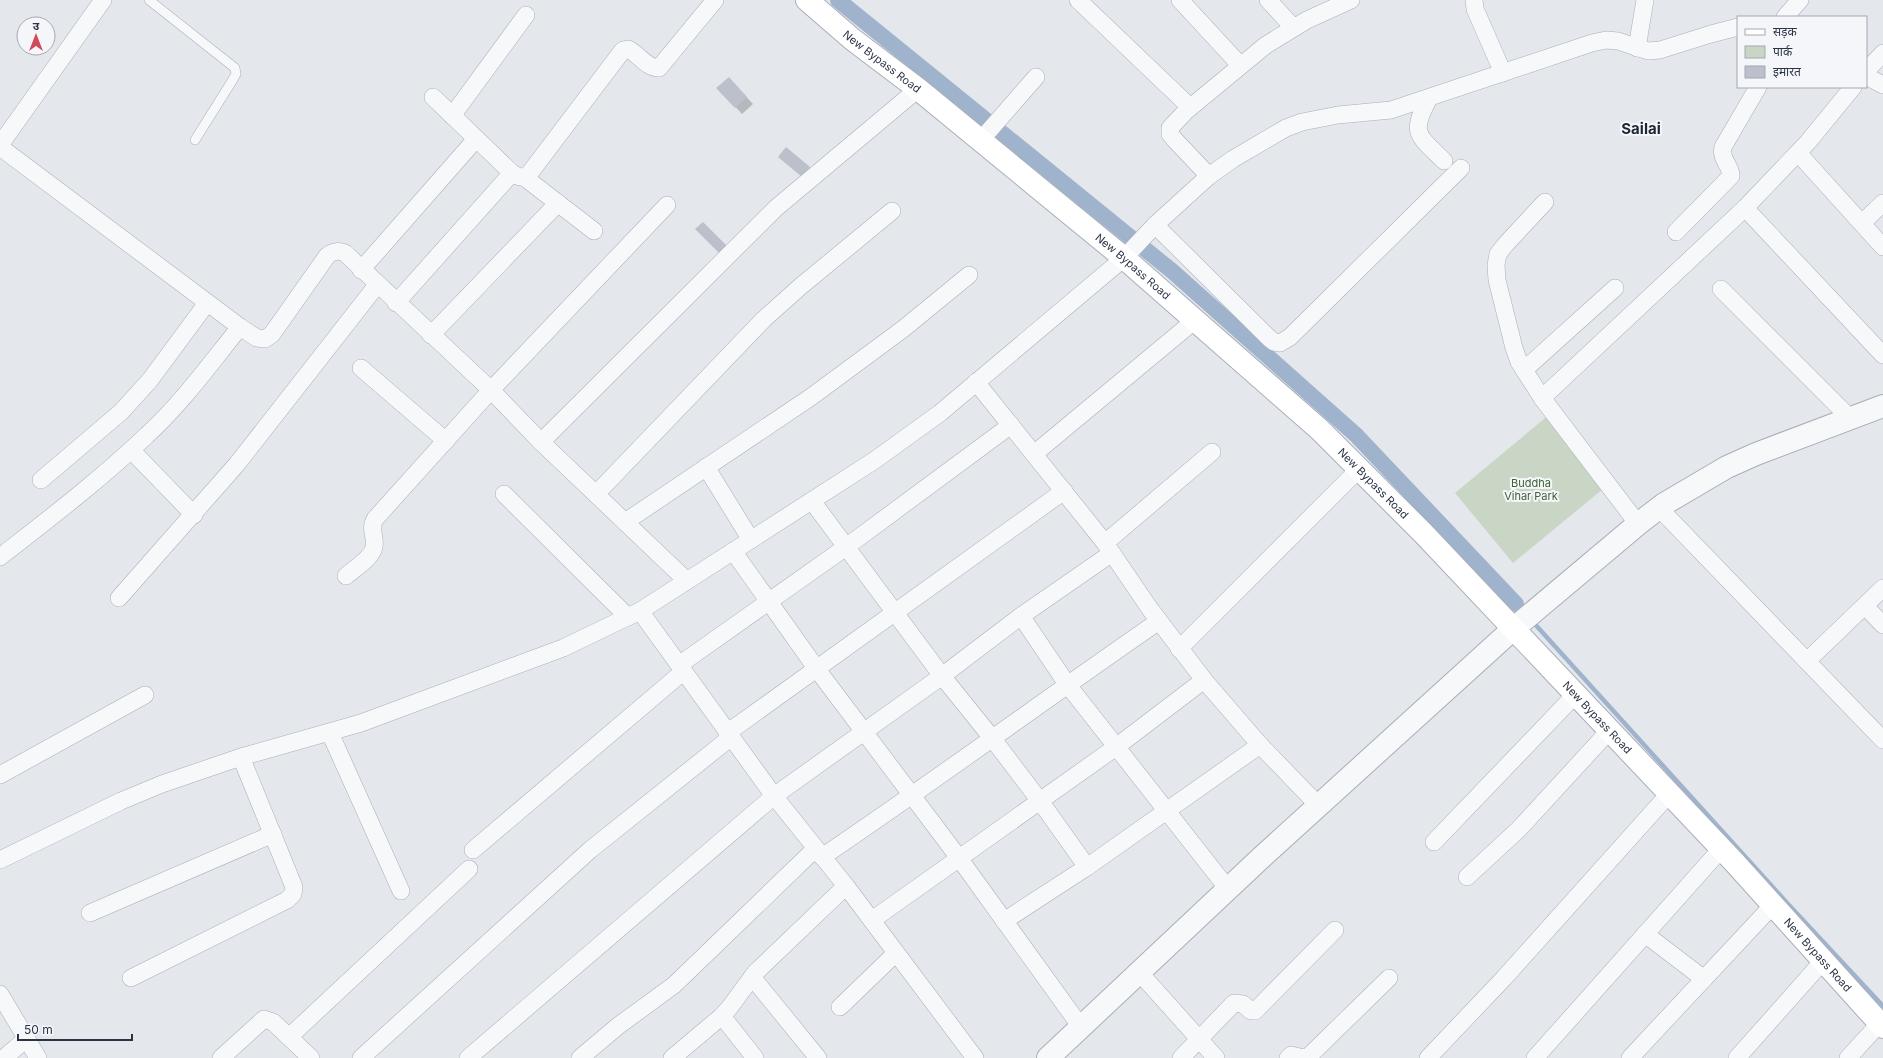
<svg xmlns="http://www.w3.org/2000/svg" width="1883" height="1058" viewBox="0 0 1883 1058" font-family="Inter,'Noto Sans Devanagari',sans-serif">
<rect width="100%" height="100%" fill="#e4e7ec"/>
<!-- green -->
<path fill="#c9d6c5" d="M 1550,414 L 1609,484 L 1513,563 L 1455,493 Z"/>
<!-- shadow -->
<path fill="#0003" d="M 735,85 L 753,104 L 742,114 L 718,88 Z"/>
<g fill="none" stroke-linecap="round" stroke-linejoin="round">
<!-- stream -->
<path stroke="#9fb4cc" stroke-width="4.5" d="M 1533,622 L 1788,904 L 1883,1006"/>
<!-- canal -->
<path stroke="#9fb4cc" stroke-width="16" d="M 838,0 L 1172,271 L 1356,435 L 1516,604"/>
</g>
<!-- building -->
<g fill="#bbc0ca">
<path d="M 729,77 L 747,97 L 735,108 L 716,88 Z"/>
<path d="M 786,147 L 810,167 L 802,177 L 778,157 Z"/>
<path d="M 703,222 L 728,247 L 720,254 L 695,229 Z"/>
</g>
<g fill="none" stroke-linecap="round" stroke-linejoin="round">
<!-- service casing -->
<g stroke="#a9aeb7" stroke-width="10">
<path id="service" d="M 149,0 L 235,68 L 236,74 L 232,81 L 195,140"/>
</g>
<!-- minor casing -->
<g stroke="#a9aeb7" stroke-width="18">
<g id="minor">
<path d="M 1078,0 L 1190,107"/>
<path d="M 1180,0 L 1240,65"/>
<path d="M 1268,0 L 1293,27"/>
<path d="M 1474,0 L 1475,9 L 1503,73"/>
<path d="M 1785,17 L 1800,0"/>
<path d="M 1637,48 L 1645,0"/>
<path d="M 1866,71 L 1883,53"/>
<path d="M 1866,76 L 1883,85"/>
<path d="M 433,97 L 512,173 C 519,177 522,179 529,174 L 623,50 L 628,49 C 639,54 646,68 659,68 L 715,0"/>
<path d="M 1429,98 C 1410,134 1417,134 1444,161"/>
<path d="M 452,116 L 526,15"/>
<path d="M 980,141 L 1036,77"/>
<path d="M 0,145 L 103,0"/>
<path d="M 0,147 L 240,327 L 257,338 L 265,339 L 272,334 L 327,256 C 333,251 338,250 345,253 L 491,390 L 541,442 L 687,581"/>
<path d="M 1798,153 L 1883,247"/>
<path d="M 1209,176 L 1174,139 L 1170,134 L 1170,128 L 1186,111 L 1266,45 L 1307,20 L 1351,0"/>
<path d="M 524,177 L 594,231"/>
<path d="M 1545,202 L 1505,245 L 1498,254 L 1496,265 L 1497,280 L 1514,348 L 1519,362 L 1542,398 L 1638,524"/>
<path d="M 1745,208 L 1883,355"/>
<path d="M 1862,223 L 1883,203"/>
<path d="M 1155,225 L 1269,338 L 1274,342 L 1280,343 L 1290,337 L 1461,168"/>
<path d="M 1676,232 L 1731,176 C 1731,165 1720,160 1723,147 L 1758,87"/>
<path d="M 361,270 L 476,139"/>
<path d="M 1721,289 L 1850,418"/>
<path d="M 396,303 L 512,173"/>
<path d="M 431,335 L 558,203"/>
<path d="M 361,368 L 446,441"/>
<path d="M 1524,370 L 1615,288"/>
<path d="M 976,382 L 1105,543 L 1150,609 L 1204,680 L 1260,745 L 1319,806"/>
<path d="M 1542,398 L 1745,208 L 1808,142 L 1853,87"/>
<path d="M 541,442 L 776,208 L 918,89"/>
<path d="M 131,450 L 194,515"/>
<path d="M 1034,454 L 1194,321"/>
<path d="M 706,467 L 751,540"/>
<path d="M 41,480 L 121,412 L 150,380 L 207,303"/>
<path d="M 504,494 L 628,617"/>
<path d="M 596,494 L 764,319 L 801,286 L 892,211"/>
<path d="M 812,501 L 942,676 L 992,738 L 1040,801 L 1087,867"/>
<path d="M 1659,508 L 1883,740"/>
<path d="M 625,522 L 811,397 L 903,329 L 969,275"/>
<path d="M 1105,543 L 1212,452"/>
<path d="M 733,551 L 816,668 L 959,858 L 1081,1027"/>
<path d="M 0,557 C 50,518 101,479 147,435 C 182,403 210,364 240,327"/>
<path d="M 346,576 C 354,569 372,558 374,547 C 376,536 369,529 375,519 L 491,390 L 667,205"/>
<path d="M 119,598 L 237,464 L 377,285"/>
<path d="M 1865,606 L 1883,625"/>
<path d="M 640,611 L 774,796 L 846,886 L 975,1058"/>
<path d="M 1021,616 L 1067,684 L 1228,889"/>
<path d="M 1179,649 L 1359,469"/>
<path d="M 1807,661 L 1883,588"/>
<path d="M 679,665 L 846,547 L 1011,425"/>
<path d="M 330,733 L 401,891"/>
<path d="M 727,733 L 1064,491"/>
<path d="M 0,775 L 145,695"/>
<path d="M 1434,842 L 1575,695"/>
<path d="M 473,850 L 684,671"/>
<path d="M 822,857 C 936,780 1046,699 1159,621"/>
<path d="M 0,860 L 121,801 L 162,784 L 241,757 L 361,723 L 563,648 L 640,611 L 875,460 L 940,413 L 1124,258 L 1155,225 L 1209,176 L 1233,159 L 1286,128 L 1302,122 L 1338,115 L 1391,110 L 1592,43 L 1606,40 L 1618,41 L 1648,51 L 1660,50 L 1711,34 L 1738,27"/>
<path d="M 1467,877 L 1519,829 L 1609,731"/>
<path d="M 90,913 L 273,834"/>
<path d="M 872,920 L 1116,747 L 1204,680"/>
<path d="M 1004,921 L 1087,867 L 1260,745"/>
<path d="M 1645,934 L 1704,979"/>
<path d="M 1139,972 L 1216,1058"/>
<path d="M 752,977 L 818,1058"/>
<path d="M 131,978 L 287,900 L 293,894 L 294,887 L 241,757"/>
<path d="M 0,994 L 38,1058"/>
<path d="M 840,1007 L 896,953"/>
<path d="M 722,1016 L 755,1058"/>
<path d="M 289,1037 L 469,869"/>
<path d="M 4,1058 L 26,1039"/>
<path d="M 221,1058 L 264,1019 L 273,1022 L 311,1058"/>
<path d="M 361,1058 L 590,850 L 730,738"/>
<path d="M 468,1058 L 774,796 L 942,676 L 1021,616 L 1112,553"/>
<path d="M 580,1058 L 618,1026 L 674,985 L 815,849"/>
<path d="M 672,1058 L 722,1016 L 730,1007 L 755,973 L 846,886"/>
<path d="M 1181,1058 L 1234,1003 L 1243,1004 L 1251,1011 L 1255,1011 L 1335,930"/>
<path d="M 1288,1058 L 1291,1055 L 1304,1058 L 1309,1056 L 1389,978"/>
<path d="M 1428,1058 L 1504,978 L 1669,794"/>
<path d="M 1535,1058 L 1721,849"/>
<path d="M 1630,1058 L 1773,905"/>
<path d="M 1737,1058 L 1823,961"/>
<path d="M 1848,1058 L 1880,1023"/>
</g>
</g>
<!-- tertiary casing -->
<g stroke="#a9aeb7" stroke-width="24">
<path id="tertiary" d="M 1048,1058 L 1263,856 L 1513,629 L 1638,524 L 1664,504 L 1727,467 L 1756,454 L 1883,406"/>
</g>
<!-- secondary casing -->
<g stroke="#a9aeb7" stroke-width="24">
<g id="secondary">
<path id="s1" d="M 807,0 L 852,39 L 918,89 L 1124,258 L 1319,429 L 1424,534 L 1735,863 L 1883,1027"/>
</g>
</g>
<!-- service -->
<use href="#service" stroke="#f7f8fa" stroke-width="9"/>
<!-- minor -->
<use href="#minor" stroke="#f7f8fa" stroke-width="17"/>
<!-- tertiary -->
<use href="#tertiary" stroke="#f7f8fa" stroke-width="22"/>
<!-- secondary -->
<use href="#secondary" stroke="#fff" stroke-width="22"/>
</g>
<g text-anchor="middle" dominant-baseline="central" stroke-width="4" stroke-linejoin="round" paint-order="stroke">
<!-- street labels -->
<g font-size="11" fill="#2b3445" stroke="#f4f6f9">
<text stroke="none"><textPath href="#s1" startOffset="97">New Bypass Road</textPath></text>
<text stroke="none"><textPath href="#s1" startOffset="421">New Bypass Road</textPath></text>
<text stroke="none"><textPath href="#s1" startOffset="745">New Bypass Road</textPath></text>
<text stroke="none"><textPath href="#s1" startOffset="1069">New Bypass Road</textPath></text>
<text stroke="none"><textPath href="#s1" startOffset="1393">New Bypass Road</textPath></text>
</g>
<!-- park labels -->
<g font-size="11" fill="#3f6138" stroke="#f4f6f9">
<text x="1531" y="483">Buddha<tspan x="1531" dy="13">Vihar Park</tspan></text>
</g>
<!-- district labels -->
<g font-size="15" font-weight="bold" fill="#1d2536" stroke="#f4f6f9">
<text x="1641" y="128">Sailai</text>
</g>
</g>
<!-- legend -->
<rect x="1737" y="16" width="130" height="72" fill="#f4f6f9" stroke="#a4a8b1"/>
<rect x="1745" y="29" width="20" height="6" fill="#ffffff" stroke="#a4a8b1"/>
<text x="1773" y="36" font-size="12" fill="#2b3445">सड़क</text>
<rect x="1745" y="46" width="20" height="12" fill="#c9d6c5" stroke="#a4a8b1"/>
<text x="1773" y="56" font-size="12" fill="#2b3445">पार्क</text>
<rect x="1745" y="66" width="20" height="12" fill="#bbc0ca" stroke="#a4a8b1"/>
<text x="1773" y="76" font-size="12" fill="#2b3445">इमारत</text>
<!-- north arrow -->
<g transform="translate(36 36)"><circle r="19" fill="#f4f6f9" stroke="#a4a8b1"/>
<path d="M0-3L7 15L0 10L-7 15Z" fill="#d1495b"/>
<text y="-6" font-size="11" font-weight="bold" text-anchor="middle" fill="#2b3445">उ</text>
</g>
<!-- scale -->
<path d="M18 1034v6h114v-6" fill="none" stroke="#2b3445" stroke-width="2"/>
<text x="24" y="1034" font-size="12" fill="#2b3445" stroke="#f4f6f9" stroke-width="3" paint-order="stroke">50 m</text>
</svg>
